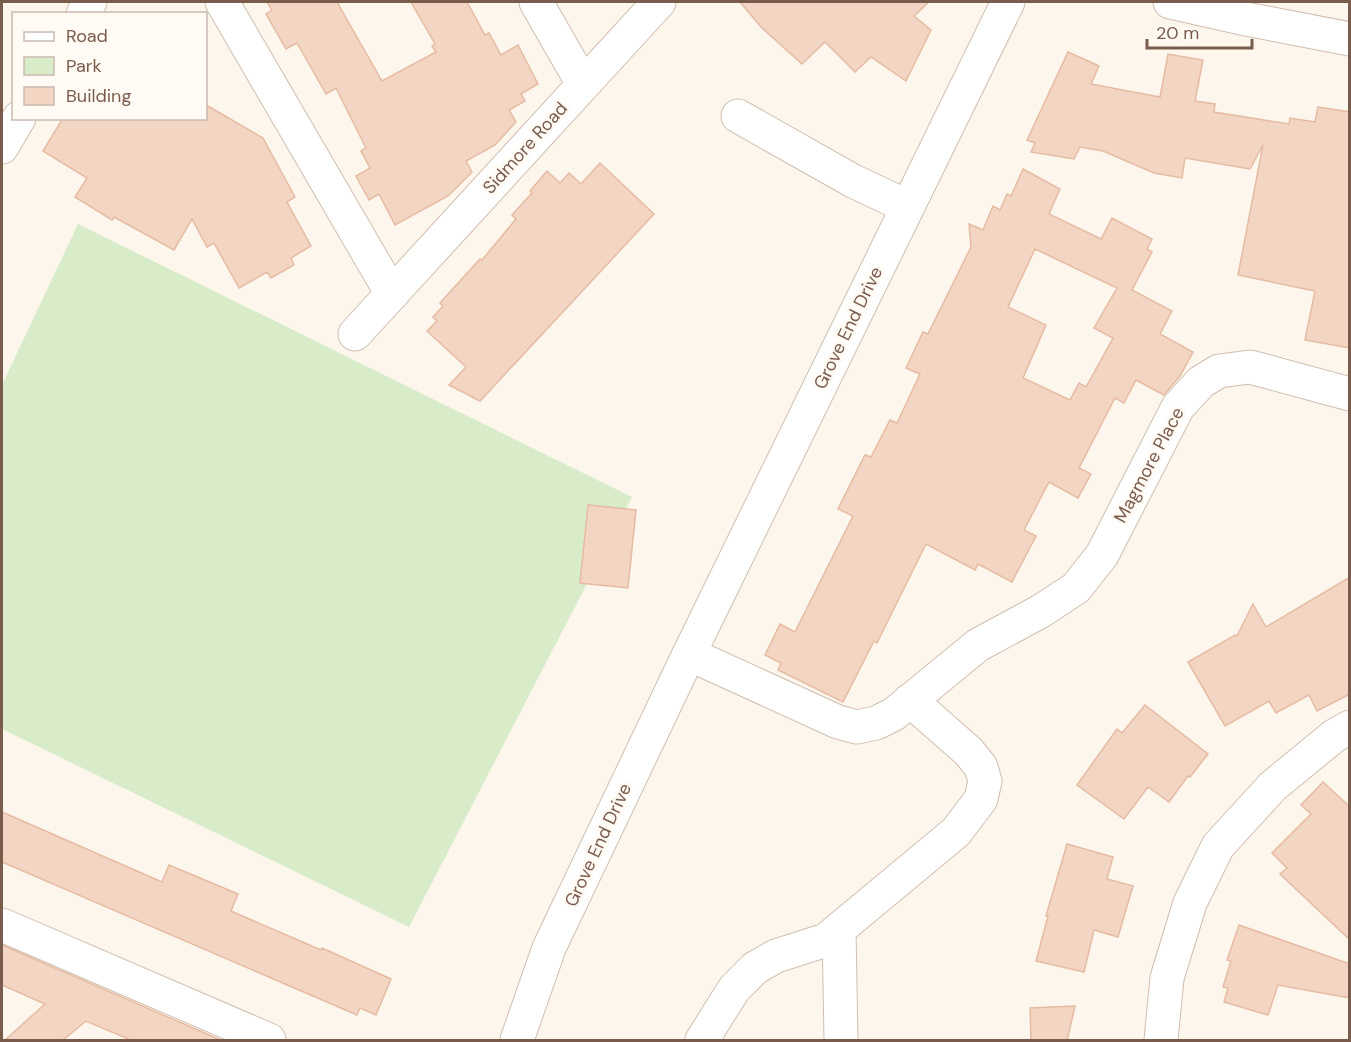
<svg xmlns="http://www.w3.org/2000/svg" width="1351" height="1042" viewBox="0 0 1351 1042" font-family="'DM Sans',sans-serif">
<rect width="100%" height="100%" fill="#fdf6ec"/>
<!-- green -->
<path fill="#d8ecc9" d="M 78,224 L 632,497 L 409,927 L 2,729 L 2,385 Z"/>
<!-- building -->
<g fill="#f3d5c3" stroke="#e6bba3" stroke-width="1.5" fill-rule="evenodd">
<path d="M 267,2 L 337,2 L 382,81 L 436,52 L 432,46 L 435,44 L 411,2 L 467,2 L 485,35 L 489,33 L 501,55 L 518,45 L 538,84 L 521,94 L 525,101 L 509,110 L 516,122 L 495,145 L 466,161 L 472,172 L 448,196 L 395,225 L 379,194 L 369,200 L 356,176 L 370,168 L 361,151 L 366,148 L 336,88 L 326,94 L 297,43 L 286,49 L 266,14 L 272,10 Z"/>
<path d="M 740,2 L 929,2 L 914,16 L 931,30 L 906,81 L 871,57 L 855,72 L 825,42 L 802,64 L 761,27 Z"/>
<path d="M 1068,52 L 1099,66 L 1091,84 L 1160,97 L 1168,54 L 1203,60 L 1195,101 L 1215,104 L 1214,112 L 1289,124 L 1290,118 L 1315,122 L 1318,107 L 1350,112 L 1350,348 L 1305,340 L 1315,291 L 1238,275 L 1263,145 L 1250,169 L 1185,158 L 1182,178 L 1154,173 L 1103,151 L 1080,147 L 1074,159 L 1031,152 L 1035,143 L 1027,140 Z"/>
<path d="M 206,105 L 263,138 L 295,197 L 287,202 L 311,246 L 291,258 L 294,265 L 271,278 L 267,272 L 239,288 L 214,243 L 207,247 L 192,219 L 174,250 L 114,217 L 112,220 L 75,197 L 87,178 L 43,151 L 63,118 L 206,118 Z"/>
<path d="M 600,163 L 654,214 L 480,401 L 449,385 L 466,367 L 427,331 L 437,321 L 433,317 L 443,306 L 440,303 L 480,259 L 482,260 L 516,219 L 512,215 L 532,193 L 530,191 L 547,171 L 560,183 L 569,173 L 581,184 Z"/>
<path d="M 1023,169 L 1060,189 L 1049,214 L 1101,239 L 1112,218 L 1152,239 L 1147,249 L 1152,252 L 1132,290 L 1172,311 L 1160,334 L 1193,352 L 1180,376 L 1164,395 L 1136,380 L 1124,403 L 1115,398 L 1079,468 L 1091,474 L 1078,498 L 1049,482 L 1024,530 L 1036,536 L 1012,582 L 978,564 L 975,570 L 926,544 L 877,643 L 874,641 L 843,702 L 778,670 L 781,663 L 765,655 L 780,624 L 795,632 L 853,516 L 838,509 L 865,455 L 871,457 L 890,420 L 897,423 L 920,374 L 906,368 L 923,332 L 928,334 L 971,247 L 969,224 L 983,230 L 993,206 L 1000,210 L 1007,194 L 1011,196 ZM 1035,249 L 1117,288 L 1094,328 L 1113,338 L 1086,387 L 1079,383 L 1070,400 L 1023,378 L 1046,325 L 1008,307 Z"/>
<path d="M 588,505 L 636,510 L 628,588 L 580,583 Z"/>
<path d="M 1350,577 L 1350,694 L 1317,711 L 1309,695 L 1276,713 L 1269,701 L 1225,726 L 1188,662 L 1235,635 L 1237,636 L 1253,604 L 1266,627 Z"/>
<path d="M 1145,705 L 1208,754 L 1190,777 L 1188,776 L 1169,802 L 1148,787 L 1124,819 L 1077,785 L 1117,729 L 1122,733 Z"/>
<path d="M 1323,782 L 1350,807 L 1350,940 L 1280,874 L 1287,868 L 1272,853 L 1311,814 L 1301,805 Z"/>
<path d="M 2,812 L 162,882 L 169,865 L 238,894 L 231,911 L 321,950 L 322,948 L 391,979 L 376,1015 L 360,1008 L 357,1015 L 2,862 Z"/>
<path d="M 1067,844 L 1113,857 L 1107,879 L 1133,886 L 1118,937 L 1094,930 L 1084,972 L 1036,961 L 1048,916 L 1046,916 Z"/>
<path d="M 1239,925 L 1350,964 L 1350,998 L 1278,985 L 1268,1015 L 1224,1002 L 1228,988 L 1223,987 L 1231,961 L 1227,960 Z"/>
<path d="M 2,945 L 223,1041 L 133,1041 L 86,1021 L 62,1041 L 4,1041 L 45,1004 L 2,985 Z"/>
<path d="M 1075,1006 L 1067,1041 L 1031,1041 L 1030,1008 Z"/>
</g>
<g fill="none" stroke-linecap="round" stroke-linejoin="round">
<!-- minor casing -->
<g stroke="#d1beb0" stroke-width="35">
<g id="minor">
<path d="M 222,2 L 392,294"/>
<path d="M 536,2 L 583,84"/>
<path d="M 1170,2 L 1241,18 L 1350,39"/>
<path d="M 83,14 L 90,2"/>
<path d="M 738,116 L 853,181 L 906,206"/>
<path d="M 2,147 L 19,118"/>
<path d="M 355,334 L 659,2"/>
<path d="M 689,654 L 838,722 L 857,727 L 876,723 L 894,714 L 978,645 L 1041,611 L 1076,588 L 1102,555 L 1178,407 L 1201,382 L 1219,371 L 1250,367 L 1350,394"/>
<path d="M 2,925 L 269,1040"/>
<path d="M 839,930 L 841,1040"/>
<path d="M 517,1040 L 549,948 L 689,654 L 1008,2"/>
<path d="M 702,1040 L 734,989 L 755,968 L 776,956 L 826,940 L 956,832 L 981,799 L 985,781 L 981,767 L 969,752 L 910,700"/>
<path d="M 1161,1040 L 1167,978 L 1190,903 L 1218,846 L 1273,786 L 1334,736 L 1350,727"/>
</g>
</g>
<!-- minor -->
<use href="#minor" stroke="#fff" stroke-width="33"/>
</g>
<g text-anchor="middle" dominant-baseline="central" stroke-width="6" stroke-linejoin="round" paint-order="stroke">
<!-- street labels -->
<g font-size="18" fill="#7a5c4d" stroke="#fffaf3">
<text transform="translate(525 148) rotate(-48)">Sidmore Road</text>
<text transform="translate(848 328) rotate(-64)">Grove End Drive</text>
<text transform="translate(1149 465) rotate(-62)">Magmore Place</text>
<text transform="translate(598 845) rotate(-65)">Grove End Drive</text>
</g>
</g>
<!-- border -->
<rect width="1351" height="1042" fill="none" stroke="#7a5c4d" stroke-width="6"/>
<!-- legend -->
<rect x="12" y="12" width="195" height="108" fill="#fffaf3" stroke="#cabbb1" stroke-width="1.5"/>
<rect x="24" y="32" width="30" height="9" fill="#ffffff" stroke="#cabbb1" stroke-width="1.5"/>
<text x="66" y="42" font-size="18" fill="#7a5c4d">Road</text>
<rect x="24" y="57" width="30" height="18" fill="#d8ecc9" stroke="#cabbb1" stroke-width="1.5"/>
<text x="66" y="72" font-size="18" fill="#7a5c4d">Park</text>
<rect x="24" y="87" width="30" height="18" fill="#f3d5c3" stroke="#cabbb1" stroke-width="1.5"/>
<text x="66" y="102" font-size="18" fill="#7a5c4d">Building</text>
<!-- scale -->
<path d="M1147 39v9h105v-9" fill="none" stroke="#7a5c4d" stroke-width="3"/>
<text x="1156" y="39" font-size="18" fill="#7a5c4d" stroke="#fffaf3" stroke-width="4.5" paint-order="stroke">20 m</text>
</svg>
